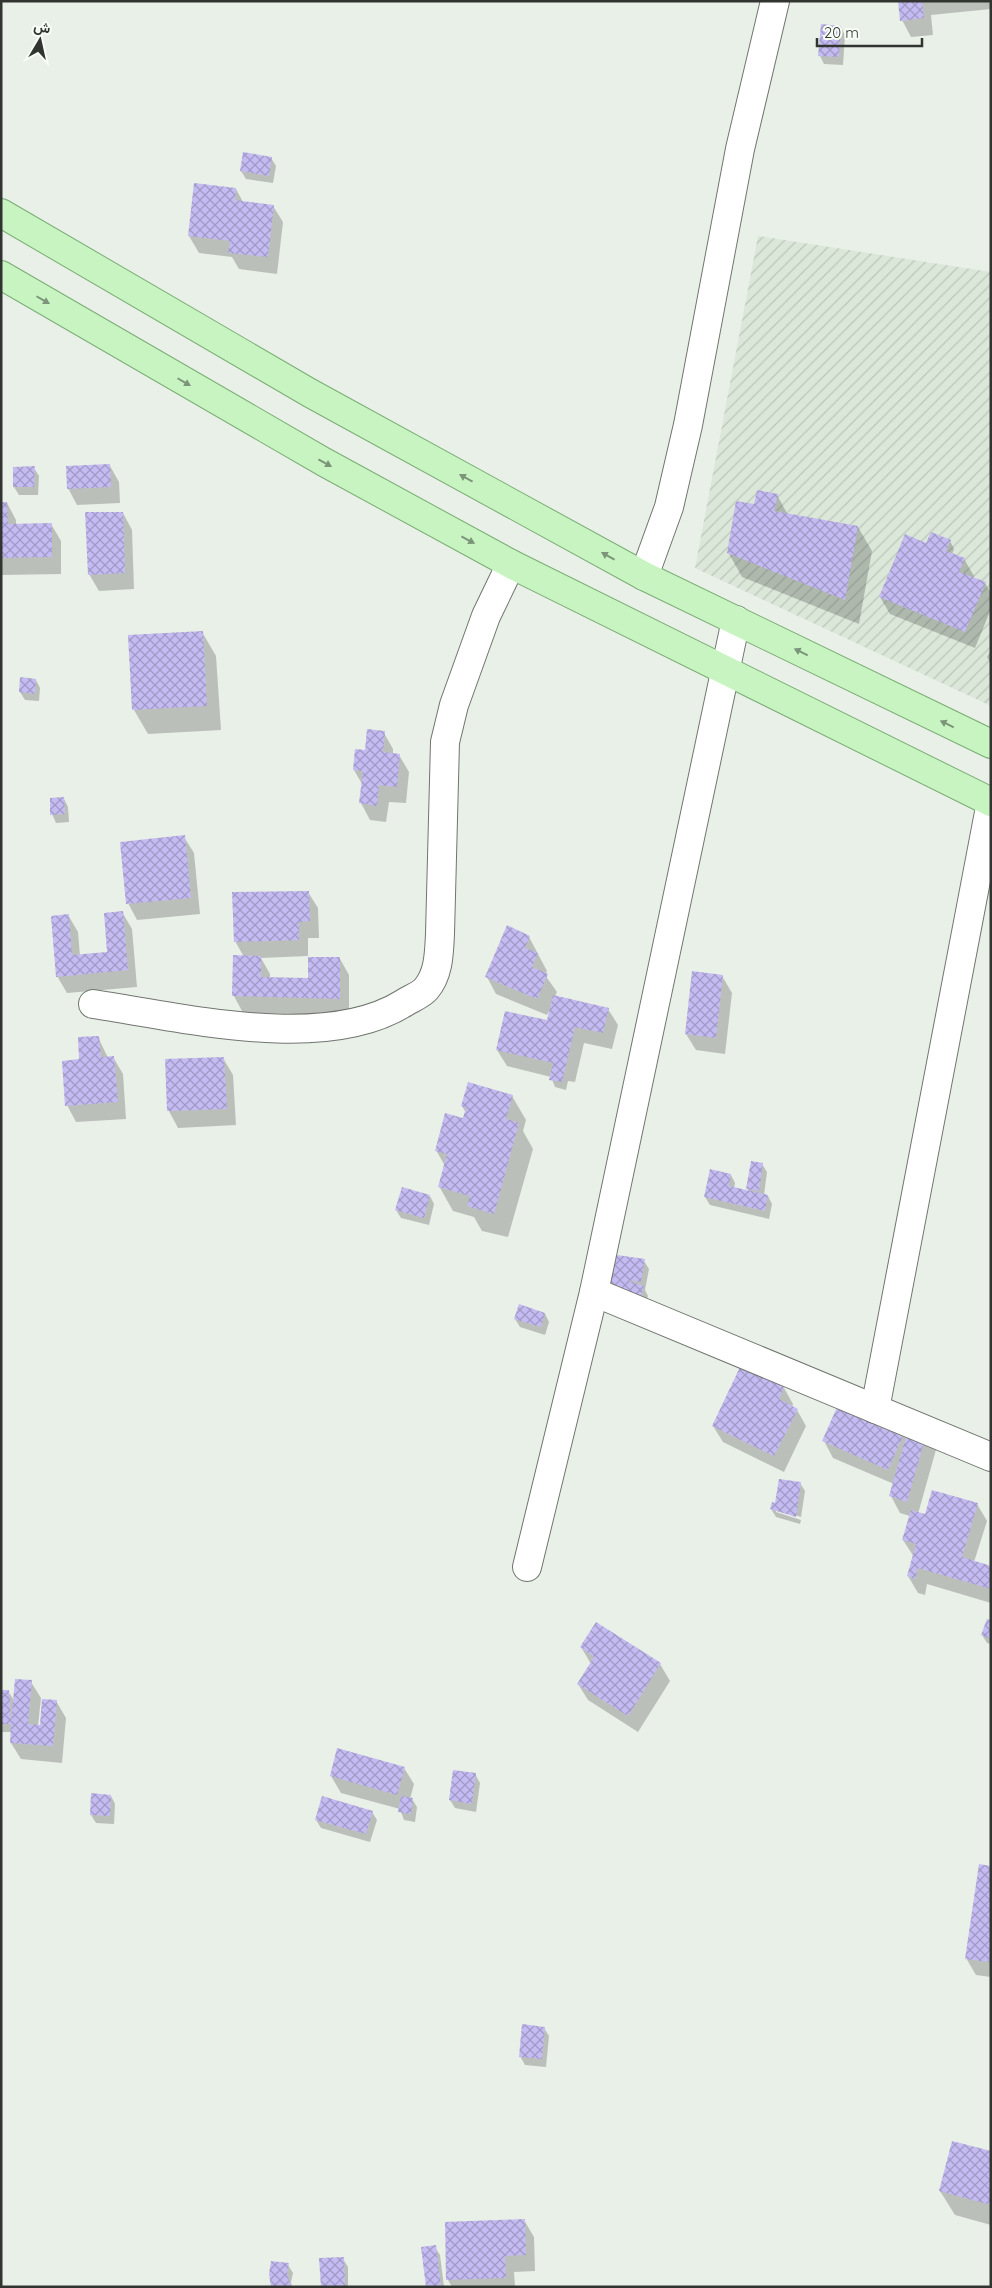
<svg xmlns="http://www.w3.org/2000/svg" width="992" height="2288" viewBox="0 0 992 2288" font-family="Quicksand,Vazirmatn,sans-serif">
<defs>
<pattern id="industrial-furrows" width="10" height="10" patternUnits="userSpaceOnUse" patternTransform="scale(1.25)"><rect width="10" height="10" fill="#dbe7d9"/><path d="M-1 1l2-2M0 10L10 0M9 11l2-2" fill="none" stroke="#bcc7bb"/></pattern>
<pattern id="building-cross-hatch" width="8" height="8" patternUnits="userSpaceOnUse" patternTransform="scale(1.25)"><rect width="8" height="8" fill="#c5bbf3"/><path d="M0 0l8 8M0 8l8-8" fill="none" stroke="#a199c5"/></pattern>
</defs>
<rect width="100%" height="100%" fill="#e9f0e8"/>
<!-- industrial -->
<path fill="url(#industrial-furrows)" d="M 758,236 L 991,272 L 991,706 L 695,568 Z"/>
<!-- shadow -->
<g fill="#0003">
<path d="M 899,1 L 991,1 L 991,9 L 931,15 L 933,35 L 911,37 L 902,20 Z"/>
<path d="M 841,27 L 845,35 L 843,65 L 824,64 L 820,56 Z"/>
<path d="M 271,158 L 276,166 L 273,183 L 246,179 L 241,171 Z"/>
<path d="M 236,189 L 243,202 L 273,206 L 283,222 L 277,274 L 239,269 L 232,257 L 199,253 L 189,236 Z"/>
<path d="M 110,466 L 119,482 L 120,503 L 77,505 L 68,488 Z"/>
<path d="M 34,468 L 39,476 L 38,495 L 19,495 L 14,487 Z"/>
<path d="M 777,495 L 788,515 L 858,527 L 872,551 L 859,624 L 742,577 L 728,552 L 755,506 Z"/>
<path d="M 1,503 L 7,503 L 16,520 L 16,525 L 51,524 L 61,541 L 61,574 L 1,575 Z"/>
<path d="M 123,513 L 132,530 L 134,589 L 99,591 L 89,574 Z"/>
<path d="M 950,541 L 954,549 L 952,554 L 964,559 L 974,576 L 973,578 L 985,583 L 991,593 L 991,609 L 975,648 L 890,614 L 880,597 L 930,546 Z"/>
<path d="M 202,632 L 216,656 L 221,730 L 148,734 L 134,710 L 129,636 Z"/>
<path d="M 991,650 L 991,664 L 987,657 Z"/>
<path d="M 36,680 L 40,688 L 39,701 L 25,700 L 20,692 Z"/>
<path d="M 384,733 L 393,749 L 393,754 L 399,755 L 409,772 L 406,803 L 389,802 L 386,822 L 370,820 L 361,803 L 362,784 L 354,770 L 366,751 Z"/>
<path d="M 64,799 L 68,807 L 69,822 L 56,823 L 52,814 Z"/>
<path d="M 184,837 L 194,853 L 200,914 L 137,920 L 128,903 Z"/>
<path d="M 308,892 L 318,908 L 319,938 L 308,938 L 308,956 L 261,958 L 270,974 L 270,979 L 309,980 L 340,959 L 349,975 L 349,1015 L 243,1013 L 234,996 L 235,957 L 244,957 L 235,941 Z"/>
<path d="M 122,912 L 132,929 L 137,987 L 67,993 L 57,976 L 68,915 L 78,932 L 80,956 L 109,953 Z"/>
<path d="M 529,937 L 547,971 L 545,975 L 557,992 L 555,996 L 608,1009 L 618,1025 L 612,1049 L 584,1043 L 575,1082 L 568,1081 L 566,1090 L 555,1087 L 551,1077 L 507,1066 L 497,1050 L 548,1022 L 551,1007 L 547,1015 L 496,994 L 487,977 Z"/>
<path d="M 722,976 L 732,993 L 725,1054 L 696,1050 L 686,1034 Z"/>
<path d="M 98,1037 L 108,1058 L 113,1057 L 123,1074 L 126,1119 L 76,1122 L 67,1105 L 80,1061 Z"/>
<path d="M 223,1058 L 233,1075 L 236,1125 L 178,1128 L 169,1111 Z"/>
<path d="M 512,1096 L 526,1120 L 523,1131 L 533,1149 L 508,1237 L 482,1231 L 474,1217 L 453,1211 L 439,1186 L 445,1166 L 436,1150 L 463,1120 L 466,1113 L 462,1106 Z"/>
<path d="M 762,1164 L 767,1172 L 764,1195 L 768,1196 L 772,1204 L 769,1219 L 710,1205 L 705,1197 L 731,1175 L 735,1183 L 734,1189 L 749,1192 L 748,1189 Z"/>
<path d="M 430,1196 L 434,1204 L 429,1225 L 401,1218 L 396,1210 Z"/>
<path d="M 644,1261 L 649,1269 L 645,1290 L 648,1296 L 643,1311 L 603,1290 Z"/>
<path d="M 520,1306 L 545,1314 L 549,1322 L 545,1335 L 520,1327 L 515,1319 Z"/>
<path d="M 784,1388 L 793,1404 L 792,1407 L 797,1410 L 806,1426 L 784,1472 L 723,1442 L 713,1426 Z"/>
<path d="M 842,1398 L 937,1446 L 918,1514 L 926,1516 L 977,1504 L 987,1521 L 974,1562 L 991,1567 L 991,1603 L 927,1584 L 925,1595 L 918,1593 L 908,1576 L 914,1557 L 903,1540 L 910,1516 L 900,1513 L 891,1496 L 894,1484 L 833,1458 L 824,1441 Z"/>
<path d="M 800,1483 L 805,1491 L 801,1517 L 776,1509 L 776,1512 L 801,1520 L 800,1524 L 776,1517 L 771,1509 Z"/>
<path d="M 991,1621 L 991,1644 L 987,1643 L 982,1635 Z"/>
<path d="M 596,1623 L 660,1664 L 670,1681 L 638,1732 L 588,1700 L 578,1684 L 591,1664 L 581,1647 Z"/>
<path d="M 31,1682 L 41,1698 L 38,1726 L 41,1726 L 56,1701 L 66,1718 L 62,1763 L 21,1759 L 11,1743 L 12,1732 L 1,1732 L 1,1692 L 8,1691 L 15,1702 Z"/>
<path d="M 404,1768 L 414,1784 L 410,1799 L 412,1799 L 417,1807 L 415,1822 L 404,1820 L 400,1809 L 341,1793 L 331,1776 Z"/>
<path d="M 475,1774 L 480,1783 L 476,1812 L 455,1808 L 450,1800 Z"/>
<path d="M 111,1796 L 115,1804 L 114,1824 L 96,1823 L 91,1815 Z"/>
<path d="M 372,1812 L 377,1820 L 370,1842 L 321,1828 L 316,1820 Z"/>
<path d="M 991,1867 L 991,1977 L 976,1975 L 966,1958 Z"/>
<path d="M 544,2028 L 549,2036 L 546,2067 L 525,2065 L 520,2056 Z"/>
<path d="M 991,2152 L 991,2225 L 955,2215 L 940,2191 Z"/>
<path d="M 524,2220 L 534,2237 L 535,2271 L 514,2272 L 515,2287 L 452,2287 L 448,2280 Z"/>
<path d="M 435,2247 L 440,2255 L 444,2287 L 427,2287 Z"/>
<path d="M 343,2259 L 348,2267 L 348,2287 L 322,2287 Z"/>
<path d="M 288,2265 L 293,2273 L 291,2282 L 292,2287 L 272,2287 Z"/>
</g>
<!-- building -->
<g fill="url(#building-cross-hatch)">
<path d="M 898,1 L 922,1 L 924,18 L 900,21 Z"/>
<path d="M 821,24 L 841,26 L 839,57 L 818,56 Z"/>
<path d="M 243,152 L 272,157 L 269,176 L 240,171 Z"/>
<path d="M 194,183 L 236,188 L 235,200 L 274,205 L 268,257 L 228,253 L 230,241 L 188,236 Z"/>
<path d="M 110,464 L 111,487 L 67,489 L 66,466 Z"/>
<path d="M 35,466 L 34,487 L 13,487 L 13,467 Z"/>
<path d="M 757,490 L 778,494 L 774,511 L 858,526 L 845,600 L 727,553 L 736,501 L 754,504 Z"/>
<path d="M 1,502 L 7,502 L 8,524 L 52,523 L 52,557 L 1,558 Z"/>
<path d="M 85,512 L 123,512 L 125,573 L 88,575 Z"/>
<path d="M 931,532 L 951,540 L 946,551 L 965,558 L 959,572 L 986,582 L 965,632 L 879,597 L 905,534 L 926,543 Z"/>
<path d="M 203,631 L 207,706 L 132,710 L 128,635 Z"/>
<path d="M 20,677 L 36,679 L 35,694 L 19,692 Z"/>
<path d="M 367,729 L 385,731 L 383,752 L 400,754 L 397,787 L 379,785 L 377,806 L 359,803 L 363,771 L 353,770 L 355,749 L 365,750 Z"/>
<path d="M 64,797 L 65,814 L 50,815 L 50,798 Z"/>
<path d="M 185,835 L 191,898 L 126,904 L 120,842 Z"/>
<path d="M 309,891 L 310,921 L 299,922 L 299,940 L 234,942 L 232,892 Z"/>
<path d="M 123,911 L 128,970 L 56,977 L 51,916 L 69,914 L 72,955 L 107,952 L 104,913 Z"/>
<path d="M 507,925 L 530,936 L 525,948 L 538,953 L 532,967 L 548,974 L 537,999 L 485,977 Z"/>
<path d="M 233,955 L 261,956 L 261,977 L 308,978 L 308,957 L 340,957 L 340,999 L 232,996 Z"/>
<path d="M 692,971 L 723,975 L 716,1038 L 685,1034 Z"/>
<path d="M 553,995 L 609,1008 L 603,1033 L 575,1027 L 562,1082 L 549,1080 L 553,1063 L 496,1050 L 505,1011 L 547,1020 Z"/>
<path d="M 99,1036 L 101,1057 L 114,1056 L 118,1102 L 65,1106 L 62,1061 L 79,1059 L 78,1037 Z"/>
<path d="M 224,1057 L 227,1109 L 167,1111 L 165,1059 Z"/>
<path d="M 468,1082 L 513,1095 L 506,1119 L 519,1123 L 494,1214 L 467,1206 L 470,1196 L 438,1187 L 447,1154 L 435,1151 L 445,1113 L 463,1118 L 466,1108 L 461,1106 Z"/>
<path d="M 751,1161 L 763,1163 L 759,1191 L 746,1189 Z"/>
<path d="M 710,1169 L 731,1174 L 729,1186 L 768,1195 L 765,1211 L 704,1197 Z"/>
<path d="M 402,1187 L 430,1195 L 424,1218 L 395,1210 Z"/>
<path d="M 610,1254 L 645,1259 L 641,1282 L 626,1280 L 644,1286 L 639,1303 L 601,1290 Z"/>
<path d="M 519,1304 L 545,1313 L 541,1327 L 514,1319 Z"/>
<path d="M 741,1365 L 784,1387 L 779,1399 L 798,1409 L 774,1456 L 712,1426 Z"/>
<path d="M 842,1396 L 908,1424 L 888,1470 L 822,1441 Z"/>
<path d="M 910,1423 L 928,1428 L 907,1502 L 889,1496 Z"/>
<path d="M 779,1479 L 801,1482 L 796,1517 L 770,1509 L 772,1502 L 775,1503 Z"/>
<path d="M 932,1490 L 978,1503 L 962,1557 L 991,1566 L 991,1589 L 918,1568 L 915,1579 L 907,1576 L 916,1544 L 902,1540 L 911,1510 L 925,1514 Z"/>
<path d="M 987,1619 L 991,1620 L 991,1639 L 981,1635 Z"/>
<path d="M 596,1622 L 661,1663 L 628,1716 L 577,1684 L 594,1657 L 580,1647 Z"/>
<path d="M 15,1679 L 32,1680 L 28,1724 L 40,1725 L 42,1699 L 57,1700 L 53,1746 L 10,1743 L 11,1724 L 1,1724 L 1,1690 L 9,1690 L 11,1723 Z"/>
<path d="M 337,1748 L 405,1767 L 397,1795 L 330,1776 Z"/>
<path d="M 453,1770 L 476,1773 L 472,1804 L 449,1800 Z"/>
<path d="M 91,1793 L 111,1795 L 110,1816 L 90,1815 Z"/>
<path d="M 322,1796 L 373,1811 L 366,1834 L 315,1820 Z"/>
<path d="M 401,1796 L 413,1798 L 411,1814 L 398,1812 Z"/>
<path d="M 979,1864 L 991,1866 L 991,1948 L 989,1962 L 965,1959 Z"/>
<path d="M 522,2024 L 545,2027 L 542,2059 L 519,2057 Z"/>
<path d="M 952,2141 L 991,2151 L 991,2205 L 939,2191 Z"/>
<path d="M 525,2219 L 526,2255 L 505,2256 L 506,2278 L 446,2280 L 445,2222 Z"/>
<path d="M 436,2245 L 441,2287 L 426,2287 L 421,2247 Z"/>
<path d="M 344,2257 L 345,2286 L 321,2287 L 319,2258 Z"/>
<path d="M 271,2261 L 289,2263 L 287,2273 L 291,2287 L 271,2287 L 269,2274 Z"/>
</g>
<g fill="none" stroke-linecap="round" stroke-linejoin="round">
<!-- minor casing -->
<g stroke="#70766f" stroke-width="30">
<g id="minor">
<path d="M 644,576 L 669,507 L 688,425 L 740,149 L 775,1"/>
<path d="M 93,1004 C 181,1017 324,1053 404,1003 C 410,999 421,995 426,989 C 439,974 439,953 440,934 L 445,742 L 454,705 L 486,616 L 511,564"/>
<path d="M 594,1292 L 991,1457"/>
<path d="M 875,1409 L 991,802"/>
<path d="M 527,1567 L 594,1292 L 736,620"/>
</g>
</g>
<!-- major casing -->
<g stroke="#7aac73" stroke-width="30">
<g id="major">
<path d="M 1,213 L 310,393 L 644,576 L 991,744"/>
<path d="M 1,275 L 324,462 L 511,564 L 991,802"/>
</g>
</g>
<!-- minor -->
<use href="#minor" stroke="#fff" stroke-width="28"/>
<!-- major -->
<use href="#major" stroke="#c7f4c1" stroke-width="28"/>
</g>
<!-- one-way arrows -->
<defs><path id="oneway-solid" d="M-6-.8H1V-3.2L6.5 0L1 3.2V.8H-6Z" transform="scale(1.25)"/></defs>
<g fill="#7c9479">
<use href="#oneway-solid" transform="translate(43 300) rotate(30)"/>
<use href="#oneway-solid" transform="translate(184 382) rotate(30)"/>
<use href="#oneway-solid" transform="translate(325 463) rotate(29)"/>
<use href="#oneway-solid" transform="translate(466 478) rotate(-151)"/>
<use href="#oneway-solid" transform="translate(468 540) rotate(28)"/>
<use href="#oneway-solid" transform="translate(608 556) rotate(-151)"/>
<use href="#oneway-solid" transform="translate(801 652) rotate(-154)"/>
<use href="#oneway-solid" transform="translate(947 724) rotate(-154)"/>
</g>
<!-- border -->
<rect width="992" height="2288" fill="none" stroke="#313431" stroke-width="5"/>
<!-- north arrow -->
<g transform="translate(40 40) rotate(9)" stroke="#f6fef5" stroke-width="4" paint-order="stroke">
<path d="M0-4L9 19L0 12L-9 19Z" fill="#313431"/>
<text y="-8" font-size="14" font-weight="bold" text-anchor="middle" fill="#313431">ش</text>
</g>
<!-- scale -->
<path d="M817 38v8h105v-8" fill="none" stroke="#313431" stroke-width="2.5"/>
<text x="824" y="38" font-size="15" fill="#313431" stroke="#f6fef5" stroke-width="4" paint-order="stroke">20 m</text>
</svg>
